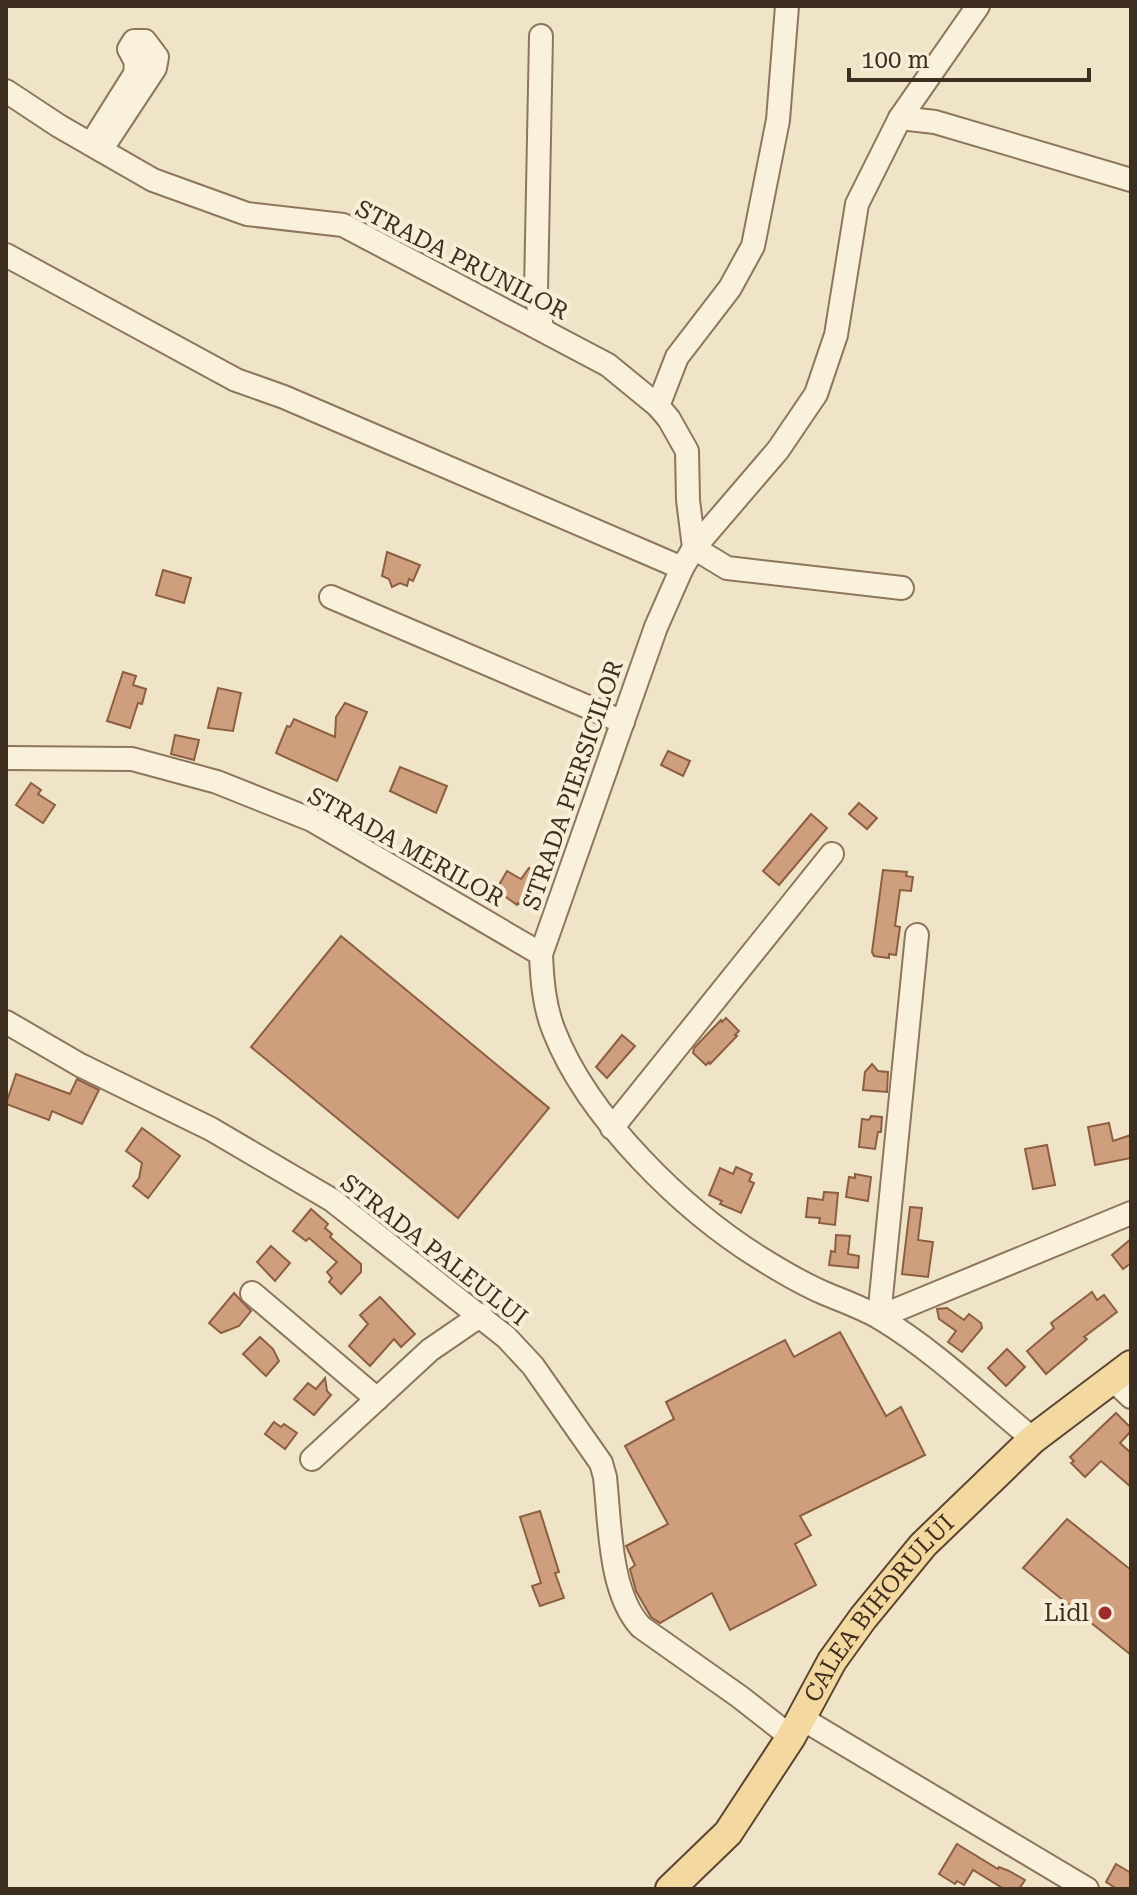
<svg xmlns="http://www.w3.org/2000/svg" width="1137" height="1895" viewBox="0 0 1137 1895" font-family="'Roboto Serif',serif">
<rect width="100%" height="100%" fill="#f0e4c8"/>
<!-- building -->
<g fill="#cf9f7d" stroke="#8d5f41" stroke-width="2">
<path d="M 387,552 L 420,565 L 413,581 L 409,579 L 407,586 L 400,583 L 392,587 L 389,579 L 382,576 Z"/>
<path d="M 163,570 L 191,578 L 184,603 L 156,595 Z"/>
<path d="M 123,672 L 136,676 L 133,685 L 146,689 L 142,704 L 138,703 L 130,728 L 107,721 Z"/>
<path d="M 218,688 L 241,693 L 233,731 L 208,728 Z"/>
<path d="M 345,703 L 367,712 L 337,781 L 276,753 L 287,726 L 290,727 L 294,719 L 335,737 L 336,717 Z"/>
<path d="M 175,735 L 199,740 L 194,760 L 171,754 Z"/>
<path d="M 668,751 L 690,761 L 683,776 L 661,765 Z"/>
<path d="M 400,767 L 447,786 L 436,813 L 390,791 Z"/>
<path d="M 31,783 L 41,790 L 38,794 L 55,805 L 43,823 L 16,805 Z"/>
<path d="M 859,803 L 877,818 L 867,829 L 849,814 Z"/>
<path d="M 811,814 L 827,828 L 779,885 L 763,871 Z"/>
<path d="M 529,868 L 537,874 L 530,885 L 541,892 L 530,910 L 518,903 L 517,905 L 496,890 L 507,871 L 521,879 Z"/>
<path d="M 883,870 L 907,872 L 906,876 L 913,877 L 911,891 L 900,890 L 895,926 L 900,927 L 896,955 L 889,954 L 889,958 L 874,956 L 872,952 Z"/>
<path d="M 341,936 L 549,1108 L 458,1218 L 251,1047 Z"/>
<path d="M 726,1018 L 739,1031 L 735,1035 L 737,1036 L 710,1064 L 709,1062 L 706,1065 L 693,1053 L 694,1048 L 721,1020 L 722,1022 Z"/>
<path d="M 622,1035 L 635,1046 L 607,1078 L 596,1067 Z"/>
<path d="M 872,1064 L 878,1071 L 888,1072 L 887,1092 L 863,1090 L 865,1072 Z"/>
<path d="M 16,1074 L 70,1094 L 77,1079 L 99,1090 L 82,1124 L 52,1111 L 49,1120 L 6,1104 Z"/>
<path d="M 871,1116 L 882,1117 L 881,1132 L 878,1132 L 875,1149 L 859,1147 L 862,1119 L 869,1120 Z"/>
<path d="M 1109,1123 L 1113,1141 L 1131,1135 L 1131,1158 L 1095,1165 L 1088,1127 Z"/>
<path d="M 142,1128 L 180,1156 L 148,1198 L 133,1186 L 139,1178 L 142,1163 L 126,1151 Z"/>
<path d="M 1047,1145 L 1055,1185 L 1033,1189 L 1025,1149 Z"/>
<path d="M 736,1167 L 752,1174 L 749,1181 L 754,1183 L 741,1213 L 720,1204 L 722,1201 L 709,1195 L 720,1168 L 733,1174 Z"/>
<path d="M 855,1174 L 871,1177 L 868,1201 L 846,1197 L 849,1177 L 855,1178 Z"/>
<path d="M 824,1192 L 838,1193 L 835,1225 L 819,1223 L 820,1218 L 806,1217 L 808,1198 L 823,1200 Z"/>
<path d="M 910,1207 L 922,1208 L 918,1240 L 933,1242 L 928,1277 L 902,1274 Z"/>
<path d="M 311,1209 L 328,1224 L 325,1228 L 332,1234 L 330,1237 L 361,1264 L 361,1272 L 341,1294 L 329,1282 L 332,1278 L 327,1272 L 337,1262 L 309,1238 L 306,1241 L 293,1231 Z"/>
<path d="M 836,1235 L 850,1236 L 848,1254 L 859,1256 L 858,1268 L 829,1265 L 831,1251 L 835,1252 Z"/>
<path d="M 1131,1239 L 1131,1263 L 1123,1269 L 1112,1255 Z"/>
<path d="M 271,1246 L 290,1263 L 275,1281 L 257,1262 Z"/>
<path d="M 1092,1292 L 1097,1300 L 1104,1295 L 1117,1312 L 1084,1337 L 1087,1339 L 1046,1374 L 1027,1351 L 1054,1328 L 1051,1323 Z"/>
<path d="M 234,1293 L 251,1311 L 239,1326 L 221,1333 L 209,1323 Z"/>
<path d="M 380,1297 L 415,1334 L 401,1347 L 394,1339 L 370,1366 L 349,1346 L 368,1324 L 360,1315 Z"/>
<path d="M 947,1308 L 964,1320 L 969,1314 L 981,1323 L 982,1328 L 962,1352 L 948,1342 L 956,1331 L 939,1319 L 937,1309 Z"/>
<path d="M 840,1332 L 886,1416 L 901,1407 L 925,1455 L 800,1516 L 811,1535 L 795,1544 L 816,1585 L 730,1630 L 712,1593 L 660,1623 L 651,1617 L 636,1591 L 630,1569 L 635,1565 L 626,1546 L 668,1524 L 625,1446 L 674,1419 L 666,1402 L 785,1340 L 794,1357 Z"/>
<path d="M 260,1337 L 273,1349 L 279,1361 L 266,1376 L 243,1354 Z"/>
<path d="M 1007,1349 L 1025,1367 L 1006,1386 L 988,1368 Z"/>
<path d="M 325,1378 L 327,1391 L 331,1395 L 314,1415 L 294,1399 L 308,1383 L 316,1389 Z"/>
<path d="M 1116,1413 L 1131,1428 L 1131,1431 L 1120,1443 L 1131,1453 L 1131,1487 L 1101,1461 L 1085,1477 L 1071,1463 L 1074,1461 L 1070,1457 Z"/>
<path d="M 274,1422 L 281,1427 L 284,1424 L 297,1433 L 285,1449 L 265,1434 Z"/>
<path d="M 540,1511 L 559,1572 L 555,1573 L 564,1598 L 540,1606 L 532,1586 L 541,1583 L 520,1517 Z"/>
<path d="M 1067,1519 L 1131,1570 L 1131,1655 L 1023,1568 Z"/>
<path d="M 957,1844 L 998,1869 L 999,1867 L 1009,1871 L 1025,1880 L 1019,1889 L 1004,1889 L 973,1870 L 964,1885 L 957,1881 L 955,1884 L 939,1874 Z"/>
<path d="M 1116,1864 L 1131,1873 L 1131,1889 L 1117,1889 L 1106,1882 Z"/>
</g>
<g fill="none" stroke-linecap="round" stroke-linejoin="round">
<!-- minor casing -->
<g stroke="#8d765c" stroke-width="26">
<g id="minor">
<path d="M 978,6 L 900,118 L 857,204 L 836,335 L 816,394 L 778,450 L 694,548 L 682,568 L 656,627 L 541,954 C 542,980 544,1006 554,1031 C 588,1118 683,1210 760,1258 C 781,1271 803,1284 824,1293 C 843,1301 863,1308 880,1318 C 935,1351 983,1398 1033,1439"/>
<path d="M 541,36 L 536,291 L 542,329"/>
<path d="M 6,91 L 59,126 L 153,180 L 247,214 L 343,225 L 608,365 L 658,406 L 669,419 L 687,451 L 688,500 L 694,548 L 727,568 L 902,588"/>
<path d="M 900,118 L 935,122 L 1131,180"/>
<path d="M 91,144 L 135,74 L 136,62 L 129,49 L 134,41 L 145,41 L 157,57 L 155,68 L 101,150"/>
<path d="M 6,255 L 236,380 L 284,397 L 682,568"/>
<path d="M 658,406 L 677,357 L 730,288 L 753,246 L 778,120 L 787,6"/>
<path d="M 331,597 L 623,722"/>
<path d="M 6,758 L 132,759 L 217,782 L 312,820 L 541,954"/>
<path d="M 917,935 L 879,1317 L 1131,1213"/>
<path d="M 6,1022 L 80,1065 L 211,1129 L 332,1200 L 506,1337 L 533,1366 L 601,1463 L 605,1477 C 610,1523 609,1593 641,1627 L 740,1697 L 791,1737"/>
<path d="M 612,1128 L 832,854"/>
<path d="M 252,1293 L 377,1399"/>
<path d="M 1113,1380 L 1131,1397"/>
<path d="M 312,1459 L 430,1350 L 481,1315"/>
<path d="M 801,1718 L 1087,1889"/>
</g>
</g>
<!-- major casing -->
<g stroke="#5b4430" stroke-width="32">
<g id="major">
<path id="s1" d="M 670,1889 L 728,1833 L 791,1737 L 832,1661 L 863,1618 L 923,1545 L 1033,1439 L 1131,1365"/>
</g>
</g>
<!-- minor -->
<use href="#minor" stroke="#faf1dc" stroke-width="22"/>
<!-- major -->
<use href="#major" stroke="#f3d9a0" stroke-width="28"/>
</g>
<!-- markers -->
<circle fill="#9e2a2b" stroke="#f7eed8" stroke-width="3" cx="1105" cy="1613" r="8"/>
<g text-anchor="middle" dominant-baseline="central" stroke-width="8" stroke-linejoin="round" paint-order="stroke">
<!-- street labels -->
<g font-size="24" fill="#3d2e20" stroke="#f7eed8">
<text transform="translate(462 260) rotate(27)">STRADA PRUNILOR</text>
<text transform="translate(573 785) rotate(-71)">STRADA PIERSICILOR</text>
<text transform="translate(406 847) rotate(29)">STRADA MERILOR</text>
<text transform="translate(434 1250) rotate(38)">STRADA PALEULUI</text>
<text stroke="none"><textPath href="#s1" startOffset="352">CALEA BIHORULUI</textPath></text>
</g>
<!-- poi labels -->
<g font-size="24" fill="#3d2e20" stroke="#f7eed8" text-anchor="end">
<text x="1089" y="1613">Lidl</text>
</g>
</g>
<!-- border -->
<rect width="1137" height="1895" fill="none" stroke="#3d2e20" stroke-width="16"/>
<!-- scale -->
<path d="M849 68v12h240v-12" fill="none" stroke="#3d2e20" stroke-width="4"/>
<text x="861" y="68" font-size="24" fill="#3d2e20" stroke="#f7eed8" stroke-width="6" paint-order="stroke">100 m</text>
</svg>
